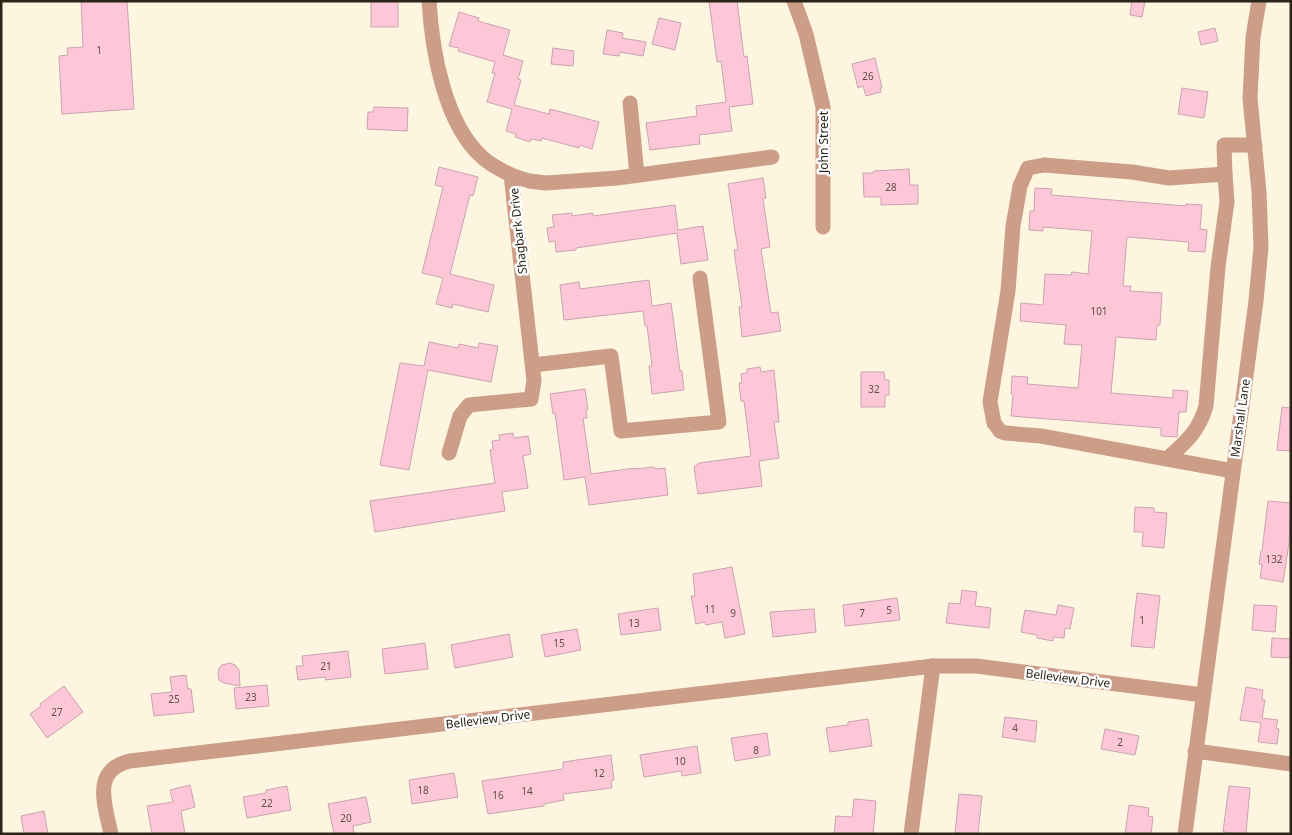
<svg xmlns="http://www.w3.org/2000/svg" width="1292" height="835" viewBox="0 0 1292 835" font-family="'Noto Sans',sans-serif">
<rect width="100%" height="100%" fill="#fef5e1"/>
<!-- building -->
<g fill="#fdc7d8" stroke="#c9a4af">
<path d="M 81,1 L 127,1 L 134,109 L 62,114 L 59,56 L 68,55 L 67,48 L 83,47 Z"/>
<rect x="371" y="1" width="27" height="26"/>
<path d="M 709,1 L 737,1 L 744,57 L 747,56 L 753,104 L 729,107 L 732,131 L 699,135 L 700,144 L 650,150 L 646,123 L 697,116 L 696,106 L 726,102 L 721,61 L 717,62 Z"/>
<path d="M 1132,1 L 1145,1 L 1142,17 L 1130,15 Z"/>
<path d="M 459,12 L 479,18 L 478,21 L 510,30 L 503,55 L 523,61 L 518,79 L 521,80 L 514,105 L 549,114 L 550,109 L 599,122 L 592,149 L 580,145 L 579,148 L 542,138 L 541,141 L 531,139 L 530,142 L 515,137 L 516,134 L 506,131 L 512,109 L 487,102 L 495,73 L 492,73 L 495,62 L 458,51 L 459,48 L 449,46 Z"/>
<path d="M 659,18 L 681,23 L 675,50 L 652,44 Z"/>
<path d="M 1215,28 L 1218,41 L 1201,45 L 1198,32 Z"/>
<path d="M 607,30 L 623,33 L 622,38 L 646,42 L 643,56 L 620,52 L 619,56 L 603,54 Z"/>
<path d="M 553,48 L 574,51 L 573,66 L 551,64 Z"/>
<path d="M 875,58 L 882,88 L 880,88 L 881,92 L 866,96 L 863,86 L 858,88 L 852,64 Z"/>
<path d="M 1182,88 L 1208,92 L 1204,118 L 1178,114 Z"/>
<path d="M 374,107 L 408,108 L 407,131 L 367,129 L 368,112 L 373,112 Z"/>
<path d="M 439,167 L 478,177 L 473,196 L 470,195 L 450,274 L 494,285 L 488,312 L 453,304 L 452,308 L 436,304 L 443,278 L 422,273 L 443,187 L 435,185 Z"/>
<path d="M 909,169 L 910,185 L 918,185 L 918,204 L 881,205 L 881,197 L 864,197 L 863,173 L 873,173 L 874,171 Z"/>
<path d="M 763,178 L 766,198 L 763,199 L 770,247 L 761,249 L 771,313 L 778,312 L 781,331 L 742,337 L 739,307 L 742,307 L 734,250 L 738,250 L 728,184 Z"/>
<path d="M 1035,188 L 1052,189 L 1051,195 L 1186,206 L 1186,204 L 1202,205 L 1200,229 L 1207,230 L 1205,252 L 1188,251 L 1189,242 L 1127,237 L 1123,286 L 1131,286 L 1130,291 L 1162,293 L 1160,325 L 1157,325 L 1156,340 L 1116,337 L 1111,393 L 1173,398 L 1173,390 L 1188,391 L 1186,412 L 1179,412 L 1177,437 L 1161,436 L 1161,428 L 1011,416 L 1013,395 L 1011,394 L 1012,376 L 1028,377 L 1027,384 L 1078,388 L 1082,345 L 1064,344 L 1066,325 L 1020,321 L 1021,303 L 1043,305 L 1045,274 L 1071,275 L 1072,272 L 1088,274 L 1092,231 L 1043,227 L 1043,231 L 1029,230 L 1030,211 L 1034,211 Z"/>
<path d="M 675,205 L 678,230 L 703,226 L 708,260 L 681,264 L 677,233 L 576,248 L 576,250 L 556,252 L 555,241 L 549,242 L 547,228 L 554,227 L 552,215 L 572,213 L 572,216 L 593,213 L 593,216 Z"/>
<path d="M 649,280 L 652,306 L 671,303 L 680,371 L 682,371 L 684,390 L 652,394 L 649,366 L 652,366 L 647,326 L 645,326 L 643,311 L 564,320 L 560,285 L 579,282 L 580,289 Z"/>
<path d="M 429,342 L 458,348 L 459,344 L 478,348 L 479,343 L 498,346 L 491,382 L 428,370 L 409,470 L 380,465 L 400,363 L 424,366 Z"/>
<path d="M 760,367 L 761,372 L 774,370 L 779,422 L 774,422 L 779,458 L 759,461 L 762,486 L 698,494 L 694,467 L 699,463 L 751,456 L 744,401 L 741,401 L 739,383 L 742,383 L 741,374 L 747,373 L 747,369 Z"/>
<path d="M 861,372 L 884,372 L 885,380 L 889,380 L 889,395 L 885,395 L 885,407 L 861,407 Z"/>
<path d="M 585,389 L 588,409 L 586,411 L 587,418 L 583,418 L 591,474 L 635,468 L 635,469 L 654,467 L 656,469 L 665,468 L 668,495 L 589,505 L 585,477 L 564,480 L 555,413 L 553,414 L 550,394 Z"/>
<path d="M 1282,407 L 1291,408 L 1291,451 L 1277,450 Z"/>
<path d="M 513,433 L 514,438 L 528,436 L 531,454 L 523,456 L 528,488 L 502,492 L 505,511 L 375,532 L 370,501 L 495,483 L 490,450 L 493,449 L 492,441 L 500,440 L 499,435 Z"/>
<path d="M 1268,501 L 1291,503 L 1289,543 L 1283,582 L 1260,578 L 1262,565 L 1259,564 L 1261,551 L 1262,551 Z"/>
<path d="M 1135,507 L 1154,508 L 1154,512 L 1167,513 L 1164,548 L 1142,546 L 1143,532 L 1134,532 Z"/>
<path d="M 732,567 L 745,634 L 725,638 L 722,622 L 706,625 L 705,622 L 696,624 L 691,596 L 695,596 L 693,574 Z"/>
<path d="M 962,590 L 977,592 L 975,606 L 991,608 L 989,628 L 946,623 L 949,603 L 960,604 Z"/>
<path d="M 1137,593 L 1160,596 L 1154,648 L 1131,646 Z"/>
<path d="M 897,598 L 900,620 L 845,626 L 843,605 Z"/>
<path d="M 1058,605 L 1074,608 L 1070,629 L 1065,628 L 1064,638 L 1054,637 L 1053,641 L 1037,638 L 1037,635 L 1021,632 L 1025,610 L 1056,615 Z"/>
<path d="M 1254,605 L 1277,606 L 1275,632 L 1252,630 Z"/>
<path d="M 658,608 L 661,630 L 621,635 L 618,614 Z"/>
<path d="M 814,609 L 816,632 L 773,637 L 770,612 Z"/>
<path d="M 577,629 L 581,650 L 545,657 L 541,635 Z"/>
<path d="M 509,634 L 513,657 L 455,668 L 451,645 Z"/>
<path d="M 1272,638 L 1291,639 L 1291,658 L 1271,657 Z"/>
<path d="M 425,643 L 428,669 L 385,674 L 382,649 Z"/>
<path d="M 348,651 L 351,677 L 326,680 L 325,677 L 298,680 L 296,666 L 303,666 L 302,656 Z"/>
<path d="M 230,663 L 235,665 L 239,670 L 240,686 L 224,683 L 219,680 L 218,675 L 219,668 L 222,665 Z"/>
<path d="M 186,675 L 188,689 L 191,689 L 194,712 L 154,716 L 151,694 L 172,692 L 170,677 Z"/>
<path d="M 267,685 L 269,706 L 236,709 L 234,688 Z"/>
<path d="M 64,686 L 83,712 L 47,738 L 30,714 L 41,706 L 40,704 Z"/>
<path d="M 1246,687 L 1263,690 L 1262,699 L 1265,700 L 1262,718 L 1278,720 L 1276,728 L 1279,729 L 1277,744 L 1258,742 L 1261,723 L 1240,720 Z"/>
<path d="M 1005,717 L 1037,721 L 1035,742 L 1002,737 Z"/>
<path d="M 868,719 L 872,746 L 830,752 L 826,728 L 848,725 L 848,722 Z"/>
<path d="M 1105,729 L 1139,736 L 1135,755 L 1101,749 Z"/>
<path d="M 767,733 L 770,755 L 735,761 L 731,738 Z"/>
<path d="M 697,746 L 701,773 L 682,776 L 681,771 L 644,777 L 640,755 Z"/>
<path d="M 611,755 L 614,780 L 611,781 L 612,788 L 563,794 L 564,800 L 544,804 L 544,806 L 488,814 L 482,781 L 563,769 L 563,762 Z"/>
<path d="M 454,773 L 458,797 L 412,804 L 409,780 Z"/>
<path d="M 190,785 L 195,807 L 181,811 L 185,834 L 152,834 L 147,806 L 173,802 L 170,790 Z"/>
<path d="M 287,786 L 291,810 L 247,818 L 243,797 L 266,793 L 266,790 Z"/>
<path d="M 1229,786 L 1250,788 L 1246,834 L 1223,832 Z"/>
<path d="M 959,794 L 982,796 L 978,834 L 955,833 Z"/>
<path d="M 366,797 L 371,822 L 353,826 L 354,834 L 334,834 L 328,804 Z"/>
<path d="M 854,799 L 876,801 L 873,834 L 834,834 L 836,816 L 852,817 Z"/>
<path d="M 1129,805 L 1149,808 L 1148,816 L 1153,817 L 1151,834 L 1125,834 Z"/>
<path d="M 44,811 L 48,834 L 24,834 L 21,816 Z"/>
</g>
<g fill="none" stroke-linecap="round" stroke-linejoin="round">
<!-- minor -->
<g stroke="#cc9e88" stroke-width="15">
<path d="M 429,1 C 432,50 444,123 482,157 C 490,165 501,170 511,175 L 534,381 L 531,399 L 469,405 L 460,416 L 449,453"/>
<path d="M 794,1 L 806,34 L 823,107 L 823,227"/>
<path d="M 630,103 L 637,175"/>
<path d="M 1225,174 L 1224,145 L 1255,145"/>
<path d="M 511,175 L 529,181 L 546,183 L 617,178 L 772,157"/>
<path d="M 533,365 L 611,356 L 621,431 L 719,422 L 700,278"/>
<path d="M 1167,459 L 1041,436 L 1005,433 L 1000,431 L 994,423 L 990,402 L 1008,291 L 1013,226 L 1020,186 L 1028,168 L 1044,165 L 1132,172 L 1169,178 L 1225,174 L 1227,202 L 1218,267 L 1206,406 C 1199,431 1186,442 1167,459 L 1233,471"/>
<path d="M 933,666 L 976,666 L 1203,695"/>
<path d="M 1195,751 L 1291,764"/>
<path d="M 111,834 C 105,805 91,770 130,761 L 933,666 L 911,834"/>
<path d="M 1185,834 L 1256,301 L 1261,247 L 1259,192 L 1250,98 L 1253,37 L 1259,1"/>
</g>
</g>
<g text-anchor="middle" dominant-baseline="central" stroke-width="5" stroke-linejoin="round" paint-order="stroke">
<!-- number labels -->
<g font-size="10" fill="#604e49">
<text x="99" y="50">1</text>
<text x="868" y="76">26</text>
<text x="891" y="187">28</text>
<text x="1099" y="311">101</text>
<text x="874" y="389">32</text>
<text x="1274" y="559">132</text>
<text x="710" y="609">11</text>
<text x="889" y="610">5</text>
<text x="733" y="613">9</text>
<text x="862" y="613">7</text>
<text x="1142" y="620">1</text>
<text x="634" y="623">13</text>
<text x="559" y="643">15</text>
<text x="326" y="666">21</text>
<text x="251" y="697">23</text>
<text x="174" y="699">25</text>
<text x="57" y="712">27</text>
<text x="1015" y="728">4</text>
<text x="1120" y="742">2</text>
<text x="756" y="750">8</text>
<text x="680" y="761">10</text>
<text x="599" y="773">12</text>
<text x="423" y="790">18</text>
<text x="527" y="791">14</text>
<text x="498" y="795">16</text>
<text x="267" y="803">22</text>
<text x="346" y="818">20</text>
</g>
<!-- street labels -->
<g font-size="12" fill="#2b2519" stroke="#fff">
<text transform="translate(823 142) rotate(-90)">John Street</text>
<text transform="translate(518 231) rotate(-96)">Shagbark Drive</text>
<text transform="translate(1240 418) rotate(-82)">Marshall Lane</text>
<text transform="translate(1068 678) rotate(7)">Belleview Drive</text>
<text transform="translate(488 719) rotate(-7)">Belleview Drive</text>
</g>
</g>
<!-- border -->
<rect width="1292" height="835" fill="none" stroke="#2b2519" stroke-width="5"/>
</svg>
